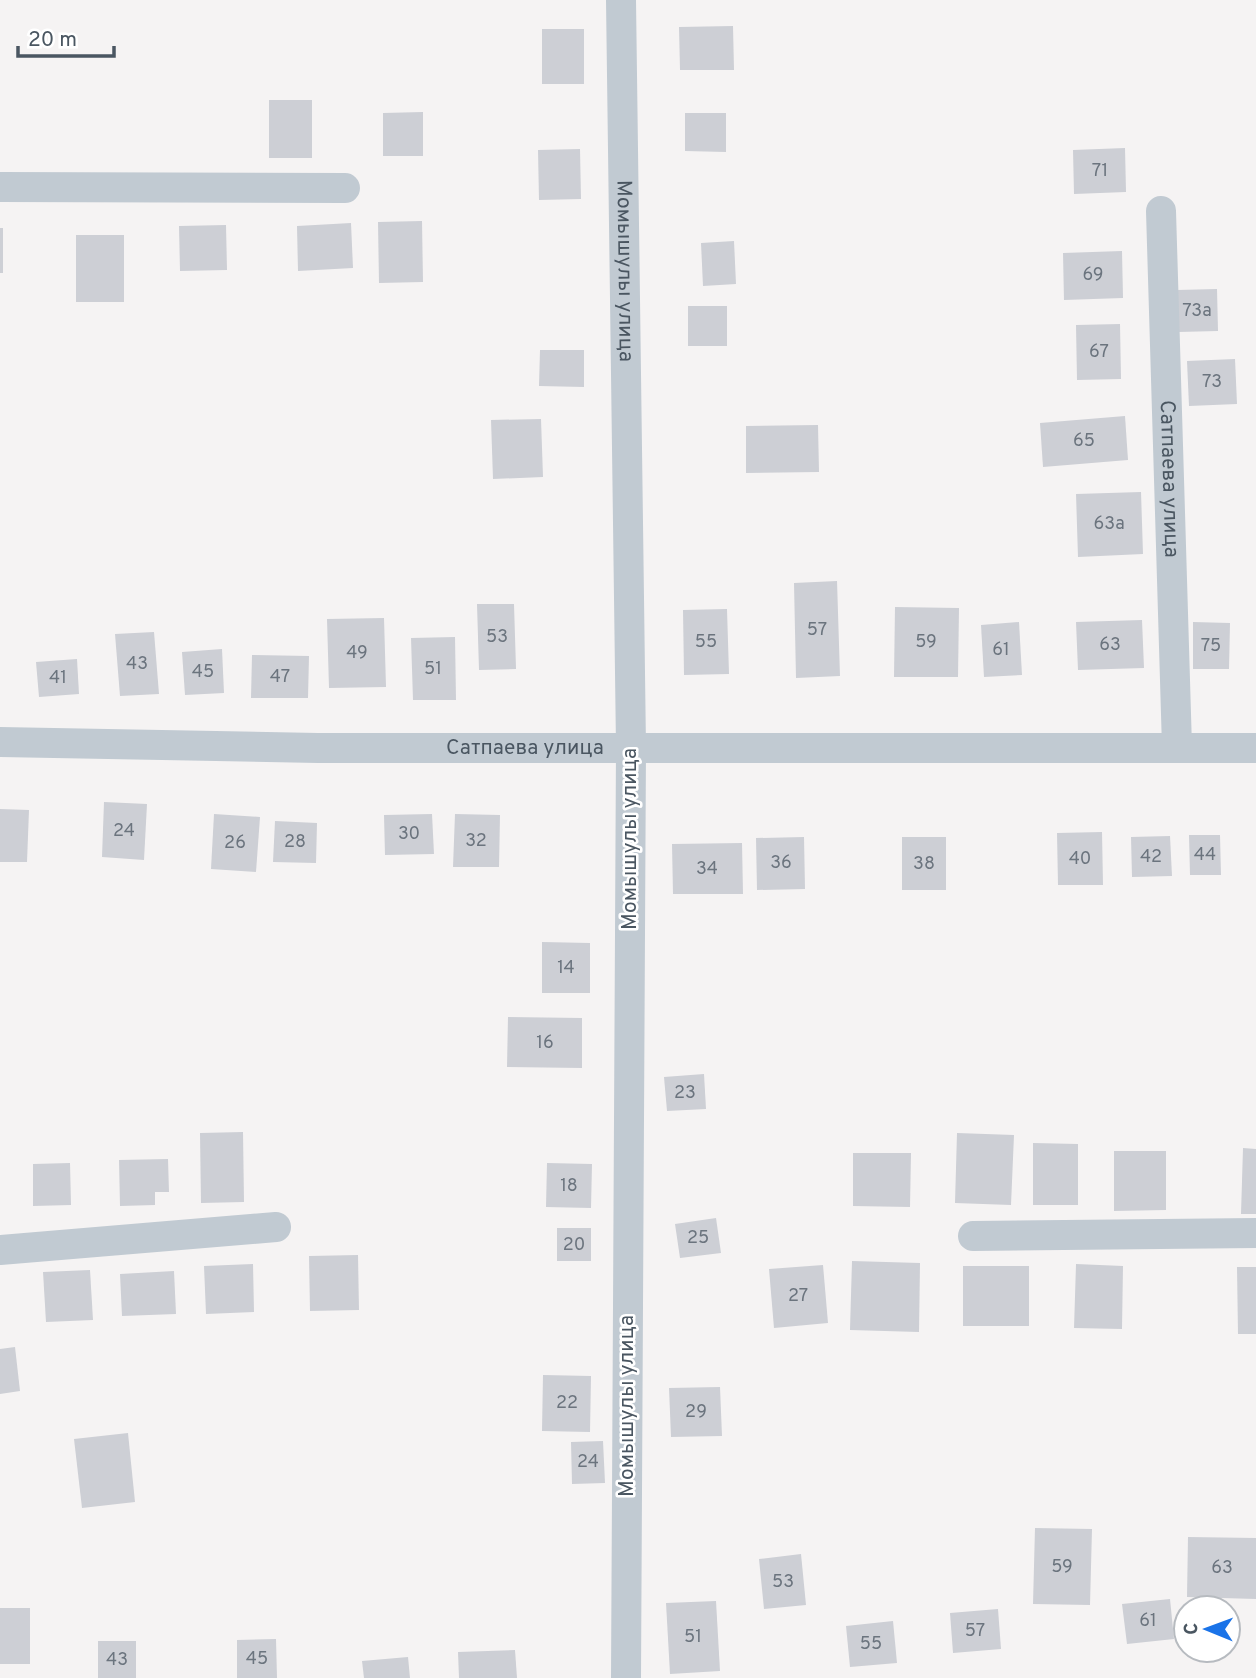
<svg xmlns="http://www.w3.org/2000/svg" width="1256" height="1678" viewBox="0 0 1256 1678" font-family="Overpass,sans-serif">
<rect width="100%" height="100%" fill="#f5f3f3"/>
<!-- building -->
<g fill="#cdcfd5">
<path d="M 733,26 L 734,70 L 680,70 L 679,27 Z"/>
<rect x="542" y="29" width="42" height="55"/>
<rect x="269" y="100" width="43" height="58"/>
<path d="M 423,112 L 423,156 L 383,156 L 383,113 Z"/>
<path d="M 685,113 L 726,113 L 726,152 L 685,151 Z"/>
<path d="M 1125,148 L 1126,192 L 1074,194 L 1073,150 Z"/>
<path d="M 580,149 L 581,199 L 539,200 L 538,150 Z"/>
<path d="M 422,221 L 423,282 L 379,283 L 378,222 Z"/>
<path d="M 351,223 L 353,268 L 298,271 L 297,226 Z"/>
<path d="M 226,225 L 227,270 L 180,271 L 179,226 Z"/>
<rect x="0" y="228" width="3" height="45"/>
<rect x="76" y="235" width="48" height="67"/>
<path d="M 734,241 L 736,284 L 703,286 L 701,243 Z"/>
<path d="M 1122,251 L 1123,298 L 1064,300 L 1063,253 Z"/>
<path d="M 1217,289 L 1218,331 L 1178,332 L 1177,290 Z"/>
<rect x="688" y="306" width="39" height="40"/>
<path d="M 1120,324 L 1121,379 L 1077,380 L 1076,325 Z"/>
<path d="M 540,350 L 584,350 L 584,387 L 539,386 Z"/>
<path d="M 1235,359 L 1237,404 L 1189,406 L 1187,361 Z"/>
<path d="M 1125,416 L 1128,460 L 1043,467 L 1040,423 Z"/>
<path d="M 541,419 L 543,477 L 493,479 L 491,420 Z"/>
<path d="M 818,425 L 819,472 L 746,473 L 746,426 Z"/>
<path d="M 1141,492 L 1143,554 L 1078,557 L 1076,494 Z"/>
<path d="M 837,581 L 840,676 L 796,678 L 794,583 Z"/>
<path d="M 477,604 L 514,604 L 516,669 L 479,670 Z"/>
<path d="M 895,607 L 959,608 L 958,677 L 894,677 Z"/>
<path d="M 727,609 L 729,674 L 684,675 L 683,610 Z"/>
<path d="M 384,618 L 386,687 L 329,688 L 327,619 Z"/>
<path d="M 1142,620 L 1144,668 L 1078,670 L 1076,622 Z"/>
<path d="M 1019,622 L 1022,675 L 984,677 L 981,625 Z"/>
<path d="M 1193,622 L 1230,623 L 1229,669 L 1193,669 Z"/>
<path d="M 154,632 L 159,694 L 120,696 L 115,634 Z"/>
<path d="M 455,637 L 456,700 L 413,700 L 411,638 Z"/>
<path d="M 222,649 L 224,693 L 185,695 L 182,652 Z"/>
<path d="M 252,655 L 309,656 L 308,698 L 251,698 Z"/>
<path d="M 77,659 L 79,694 L 39,697 L 36,662 Z"/>
<path d="M 104,802 L 147,804 L 144,860 L 102,857 Z"/>
<path d="M 0,809 L 29,810 L 27,862 L 0,862 Z"/>
<path d="M 214,814 L 260,817 L 256,872 L 211,869 Z"/>
<path d="M 432,814 L 434,854 L 385,855 L 384,815 Z"/>
<path d="M 455,814 L 500,815 L 499,867 L 453,867 Z"/>
<path d="M 275,821 L 317,823 L 316,863 L 273,862 Z"/>
<path d="M 1102,832 L 1103,885 L 1058,885 L 1057,833 Z"/>
<path d="M 1189,835 L 1220,835 L 1221,875 L 1190,875 Z"/>
<path d="M 1170,836 L 1172,876 L 1132,877 L 1131,837 Z"/>
<path d="M 804,837 L 805,889 L 757,890 L 756,838 Z"/>
<rect x="902" y="837" width="44" height="53"/>
<path d="M 742,843 L 743,894 L 673,894 L 672,844 Z"/>
<path d="M 542,942 L 590,943 L 590,993 L 542,993 Z"/>
<path d="M 508,1017 L 582,1018 L 582,1068 L 507,1067 Z"/>
<path d="M 704,1074 L 706,1109 L 667,1111 L 664,1077 Z"/>
<path d="M 243,1132 L 244,1202 L 201,1203 L 200,1133 Z"/>
<path d="M 957,1133 L 1014,1135 L 1011,1205 L 955,1203 Z"/>
<path d="M 1033,1143 L 1078,1144 L 1078,1205 L 1033,1205 Z"/>
<path d="M 1243,1148 L 1256,1149 L 1256,1214 L 1241,1214 Z"/>
<path d="M 1114,1151 L 1166,1151 L 1166,1210 L 1114,1211 Z"/>
<path d="M 853,1153 L 911,1153 L 910,1207 L 853,1206 Z"/>
<path d="M 168,1159 L 169,1192 L 155,1192 L 155,1205 L 120,1206 L 119,1160 Z"/>
<path d="M 70,1163 L 71,1205 L 33,1206 L 33,1164 Z"/>
<path d="M 547,1163 L 592,1164 L 591,1208 L 546,1207 Z"/>
<path d="M 716,1218 L 721,1253 L 680,1258 L 675,1224 Z"/>
<rect x="557" y="1228" width="34" height="33"/>
<path d="M 358,1255 L 359,1310 L 310,1311 L 309,1256 Z"/>
<path d="M 852,1261 L 920,1263 L 919,1332 L 850,1330 Z"/>
<path d="M 253,1264 L 254,1312 L 206,1314 L 204,1266 Z"/>
<path d="M 1076,1264 L 1123,1266 L 1122,1329 L 1074,1328 Z"/>
<path d="M 823,1265 L 828,1323 L 774,1328 L 769,1269 Z"/>
<rect x="963" y="1266" width="66" height="60"/>
<path d="M 1237,1267 L 1256,1267 L 1256,1334 L 1238,1334 Z"/>
<path d="M 90,1270 L 93,1320 L 46,1322 L 43,1272 Z"/>
<path d="M 174,1271 L 176,1314 L 122,1316 L 120,1274 Z"/>
<path d="M 15,1347 L 20,1391 L 0,1394 L 0,1349 Z"/>
<path d="M 543,1375 L 591,1376 L 590,1432 L 542,1431 Z"/>
<path d="M 720,1387 L 722,1436 L 671,1437 L 669,1388 Z"/>
<path d="M 128,1433 L 135,1502 L 82,1508 L 74,1439 Z"/>
<path d="M 603,1441 L 605,1483 L 572,1484 L 571,1442 Z"/>
<path d="M 1035,1528 L 1092,1529 L 1090,1605 L 1033,1604 Z"/>
<path d="M 1188,1537 L 1256,1538 L 1256,1599 L 1187,1597 Z"/>
<path d="M 801,1554 L 806,1605 L 764,1609 L 759,1559 Z"/>
<path d="M 1170,1599 L 1174,1639 L 1127,1644 L 1122,1604 Z"/>
<path d="M 716,1601 L 720,1671 L 670,1674 L 666,1603 Z"/>
<rect x="0" y="1608" width="30" height="56"/>
<path d="M 998,1609 L 1001,1649 L 953,1653 L 950,1613 Z"/>
<path d="M 893,1621 L 897,1663 L 850,1667 L 846,1626 Z"/>
<path d="M 276,1639 L 277,1678 L 237,1678 L 237,1640 Z"/>
<rect x="98" y="1641" width="38" height="37"/>
<path d="M 515,1650 L 517,1678 L 459,1678 L 458,1652 Z"/>
<path d="M 408,1657 L 410,1678 L 364,1678 L 362,1661 Z"/>
</g>
<g fill="none" stroke-linecap="round" stroke-linejoin="round">
<!-- minor -->
<g stroke="#c1cad2" stroke-width="30">
<path id="s1" d="M 621,0 L 631,747 L 626,1678"/>
<path d="M 0,187 L 345,188"/>
<path id="s2" d="M 1161,211 L 1177,747"/>
<path id="s3" d="M 0,742 L 318,748 L 1256,748"/>
<path d="M 973,1236 L 1256,1233"/>
<path d="M 0,1250 L 276,1227"/>
</g>
</g>
<g text-anchor="middle" dominant-baseline="central" stroke-width="5" stroke-linejoin="round" paint-order="stroke">
<!-- number labels -->
<g font-size="18" fill="#6b747e">
<text x="1100" y="171">71</text>
<text x="1093" y="275">69</text>
<text x="1197" y="311">73а</text>
<text x="1099" y="352">67</text>
<text x="1212" y="382">73</text>
<text x="1084" y="441">65</text>
<text x="1109" y="524">63а</text>
<text x="817" y="630">57</text>
<text x="497" y="637">53</text>
<text x="706" y="642">55</text>
<text x="926" y="642">59</text>
<text x="1110" y="645">63</text>
<text x="1211" y="646">75</text>
<text x="1001" y="650">61</text>
<text x="357" y="653">49</text>
<text x="137" y="664">43</text>
<text x="433" y="669">51</text>
<text x="203" y="672">45</text>
<text x="280" y="677">47</text>
<text x="58" y="678">41</text>
<text x="124" y="831">24</text>
<text x="409" y="834">30</text>
<text x="476" y="841">32</text>
<text x="295" y="842">28</text>
<text x="235" y="843">26</text>
<text x="1205" y="855">44</text>
<text x="1151" y="857">42</text>
<text x="1080" y="859">40</text>
<text x="781" y="863">36</text>
<text x="924" y="864">38</text>
<text x="707" y="869">34</text>
<text x="566" y="968">14</text>
<text x="545" y="1043">16</text>
<text x="685" y="1093">23</text>
<text x="569" y="1186">18</text>
<text x="698" y="1238">25</text>
<text x="574" y="1245">20</text>
<text x="798" y="1296">27</text>
<text x="567" y="1403">22</text>
<text x="696" y="1412">29</text>
<text x="588" y="1462">24</text>
<text x="1062" y="1567">59</text>
<text x="1222" y="1568">63</text>
<text x="783" y="1582">53</text>
<text x="1148" y="1621">61</text>
<text x="975" y="1631">57</text>
<text x="693" y="1637">51</text>
<text x="871" y="1644">55</text>
<text x="257" y="1659">45</text>
<text x="117" y="1660">43</text>
</g>
<!-- street labels -->
<g font-size="21" fill="#4a5661" stroke="#fff">
<text stroke="none"><textPath href="#s1" startOffset="271">Момышулы улица</textPath></text>
<text stroke="none"><textPath href="#s2" startOffset="268">Сатпаева улица</textPath></text>
<text stroke="none"><textPath href="#s3" startOffset="525">Сатпаева улица</textPath></text>
<text transform="translate(630 839) rotate(-90)">Момышулы улица</text>
<text transform="translate(627 1406) rotate(-90)">Момышулы улица</text>
</g>
</g>
<!-- north arrow -->
<g transform="translate(1207 1629) rotate(271)"><circle r="33" fill="#ffffff" stroke="#b7bbc0" stroke-width="2"/>
<path d="M0-5L12 26L0 18L-12 26Z" fill="#1a73e8"/>
<text y="-10" font-size="19" font-weight="bold" text-anchor="middle" fill="#4a5661">С</text>
</g>
<!-- scale -->
<path d="M18 46v10h96v-10" fill="none" stroke="#4a5661" stroke-width="3.5"/>
<text x="28" y="46" font-size="21" fill="#4a5661" stroke="#ffffff" stroke-width="5" paint-order="stroke">20 m</text>
</svg>
